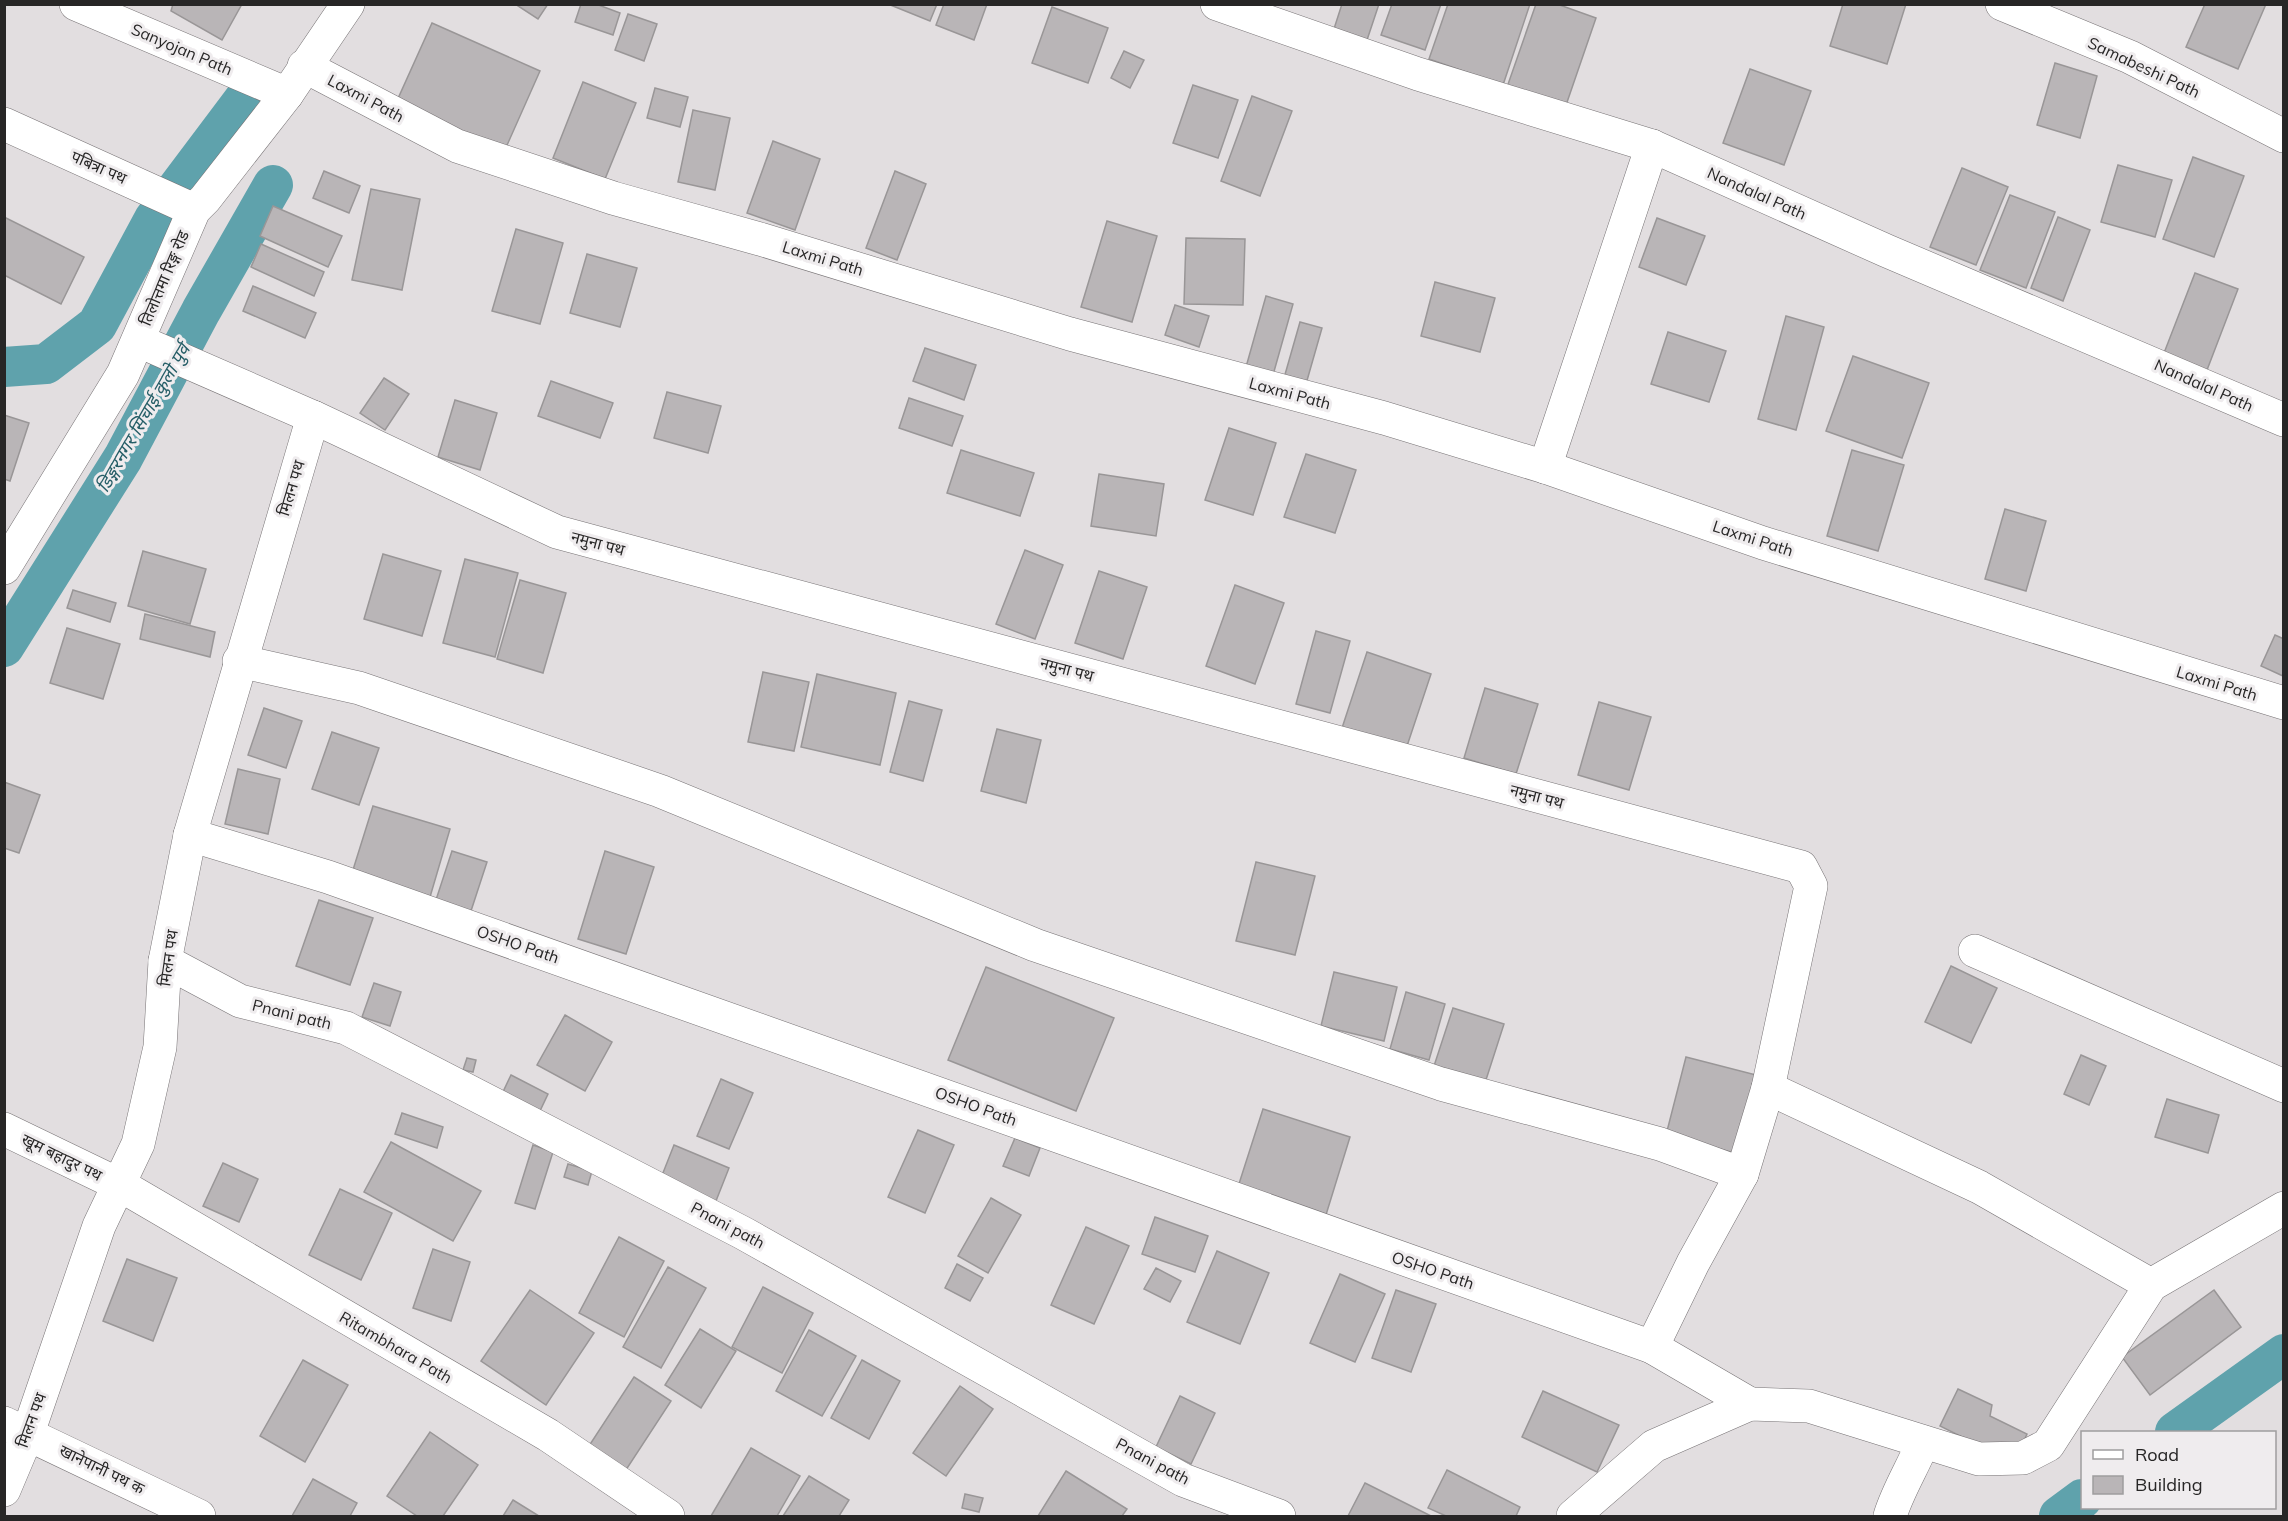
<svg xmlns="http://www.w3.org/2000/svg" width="2288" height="1521" viewBox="0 0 2288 1521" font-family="Mulish,'Noto Sans Devanagari',sans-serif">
<rect width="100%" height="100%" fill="#e2dee0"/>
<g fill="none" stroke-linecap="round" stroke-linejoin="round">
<!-- canal -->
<g stroke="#5fa2ac" stroke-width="40">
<path d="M 4,367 L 46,364 L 97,325 L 154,219 L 251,90"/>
<path d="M 4,647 L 123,458 L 201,311 L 273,185"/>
<path d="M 2175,1432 L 2284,1354"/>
<path d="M 2059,1516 L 2082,1499"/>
</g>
</g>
<!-- building -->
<g fill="#b9b5b7" stroke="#999697" stroke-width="1.5">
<path d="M 173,4 L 242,4 L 222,40 L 171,11 Z"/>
<path d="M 515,4 L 548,4 L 538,19 Z"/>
<path d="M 581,4 L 596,4 L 620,13 L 613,35 L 575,22 Z"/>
<path d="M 888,4 L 937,4 L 930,21 Z"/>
<path d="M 944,4 L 987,4 L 974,40 L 936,25 Z"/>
<path d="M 1342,4 L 1379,4 L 1365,46 L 1332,35 Z"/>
<path d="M 1392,4 L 1441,4 L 1425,50 L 1381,35 Z"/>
<path d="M 1448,4 L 1530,4 L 1503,85 L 1429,59 Z"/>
<path d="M 1536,4 L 1557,4 L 1596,18 L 1564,111 L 1506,90 Z"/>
<path d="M 1843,4 L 1906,4 L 1887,64 L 1830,46 Z"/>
<path d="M 2205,4 L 2266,4 L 2238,69 L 2186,47 Z"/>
<path d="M 1052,7 L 1108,28 L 1088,83 L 1032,63 Z"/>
<path d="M 628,14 L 657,24 L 644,61 L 615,50 Z"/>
<path d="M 432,23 L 540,71 L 504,152 L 396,103 Z"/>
<path d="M 1124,51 L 1144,60 L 1130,88 L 1111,78 Z"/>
<path d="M 2055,63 L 2097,76 L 2080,138 L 2037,125 Z"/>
<path d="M 1750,69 L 1811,91 L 1784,165 L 1723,143 Z"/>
<path d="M 583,82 L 636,103 L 605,179 L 553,158 Z"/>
<path d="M 1193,85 L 1238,100 L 1218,158 L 1173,143 Z"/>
<path d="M 655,88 L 688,97 L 680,127 L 647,118 Z"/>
<path d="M 1252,96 L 1292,111 L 1260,196 L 1221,181 Z"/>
<path d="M 693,110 L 730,118 L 715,190 L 678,182 Z"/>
<path d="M 773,141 L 820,159 L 795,230 L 747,213 Z"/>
<path d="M 2193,157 L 2244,176 L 2214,257 L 2163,239 Z"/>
<path d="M 2118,165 L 2172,180 L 2155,237 L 2101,222 Z"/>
<path d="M 1962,168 L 2008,187 L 1976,265 L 1930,247 Z"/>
<path d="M 324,171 L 360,186 L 349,213 L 313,198 Z"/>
<path d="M 895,171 L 926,184 L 897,260 L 866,248 Z"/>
<path d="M 371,189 L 420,199 L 402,290 L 352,280 Z"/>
<path d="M 2010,195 L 2055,212 L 2026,288 L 1980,270 Z"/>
<path d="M 273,206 L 342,236 L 328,267 L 260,236 Z"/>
<path d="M 4,217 L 84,257 L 61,304 L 4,275 Z"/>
<path d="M 2058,217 L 2090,230 L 2063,301 L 2031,288 Z"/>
<path d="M 1657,218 L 1705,236 L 1686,285 L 1639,267 Z"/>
<path d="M 1107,221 L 1157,236 L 1132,322 L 1081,307 Z"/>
<path d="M 516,229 L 563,243 L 540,324 L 492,311 Z"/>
<path d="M 1186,238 L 1245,239 L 1243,305 L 1184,304 Z"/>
<path d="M 261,244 L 324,272 L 314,296 L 251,267 Z"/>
<path d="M 587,254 L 637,268 L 620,327 L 570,313 Z"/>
<path d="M 2195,273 L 2238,289 L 2207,370 L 2164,353 Z"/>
<path d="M 1435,282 L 1495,298 L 1480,352 L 1421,336 Z"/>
<path d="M 253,286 L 316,313 L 305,338 L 243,311 Z"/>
<path d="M 1266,296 L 1293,304 L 1273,375 L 1246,367 Z"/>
<path d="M 1175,305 L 1209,316 L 1199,347 L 1165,335 Z"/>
<path d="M 1786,316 L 1824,327 L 1796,430 L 1758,419 Z"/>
<path d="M 1300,322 L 1322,328 L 1306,384 L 1284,378 Z"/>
<path d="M 1668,332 L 1726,351 L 1709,402 L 1651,384 Z"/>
<path d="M 925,348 L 976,365 L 964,400 L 913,381 Z"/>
<path d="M 1853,356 L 1929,383 L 1902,458 L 1826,431 Z"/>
<path d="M 384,378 L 409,394 L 385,430 L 360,413 Z"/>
<path d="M 551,381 L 613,403 L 600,438 L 538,416 Z"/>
<path d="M 667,392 L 721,406 L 708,453 L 654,438 Z"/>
<path d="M 909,398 L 963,416 L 952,446 L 899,428 Z"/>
<path d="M 455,400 L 497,413 L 480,470 L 438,457 Z"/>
<path d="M 4,415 L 29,423 L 10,481 L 4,479 Z"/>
<path d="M 1229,428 L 1276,443 L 1253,515 L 1205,500 Z"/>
<path d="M 961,450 L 1034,473 L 1020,516 L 947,493 Z"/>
<path d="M 1852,450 L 1904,465 L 1878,551 L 1827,536 Z"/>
<path d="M 1306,454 L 1356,470 L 1335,533 L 1284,517 Z"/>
<path d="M 1099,474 L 1164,484 L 1156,536 L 1091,526 Z"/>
<path d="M 2005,509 L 2046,521 L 2026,591 L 1985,579 Z"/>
<path d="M 1025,550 L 1063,565 L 1035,639 L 996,624 Z"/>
<path d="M 143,551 L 206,569 L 190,624 L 128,606 Z"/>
<path d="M 383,554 L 441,571 L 422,636 L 364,619 Z"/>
<path d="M 465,559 L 518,573 L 495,657 L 443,643 Z"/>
<path d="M 1099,571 L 1147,587 L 1123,659 L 1075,643 Z"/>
<path d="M 520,580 L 566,593 L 543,673 L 497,659 Z"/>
<path d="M 1235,585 L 1284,603 L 1255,684 L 1206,666 Z"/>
<path d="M 73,590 L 116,603 L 110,622 L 67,608 Z"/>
<path d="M 145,614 L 215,632 L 210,657 L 140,639 Z"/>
<path d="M 67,628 L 120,644 L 103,699 L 50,683 Z"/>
<path d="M 1316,631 L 1350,641 L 1330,713 L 1296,704 Z"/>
<path d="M 2275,635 L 2284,639 L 2283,676 L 2261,666 Z"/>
<path d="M 1367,652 L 1431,674 L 1406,749 L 1342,728 Z"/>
<path d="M 763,672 L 809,682 L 794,751 L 748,742 Z"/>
<path d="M 817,674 L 896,693 L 880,765 L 801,747 Z"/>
<path d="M 1485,688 L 1538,704 L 1516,774 L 1464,758 Z"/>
<path d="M 909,701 L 942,710 L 923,781 L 890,772 Z"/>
<path d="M 1599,702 L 1651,717 L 1629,790 L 1578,775 Z"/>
<path d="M 264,708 L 302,721 L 286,768 L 248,755 Z"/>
<path d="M 997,729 L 1041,740 L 1026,803 L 981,791 Z"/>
<path d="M 332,732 L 379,748 L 359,805 L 312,789 Z"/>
<path d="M 238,769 L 280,779 L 268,834 L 225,824 Z"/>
<path d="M 4,782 L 40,795 L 19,853 L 4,848 Z"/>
<path d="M 373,806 L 450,829 L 430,897 L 352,873 Z"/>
<path d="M 452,851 L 487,862 L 469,917 L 434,906 Z"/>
<path d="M 605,851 L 654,867 L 626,954 L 578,939 Z"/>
<path d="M 1256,862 L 1315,876 L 1295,955 L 1236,941 Z"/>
<path d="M 319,900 L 373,918 L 350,985 L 296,966 Z"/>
<path d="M 1951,966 L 1997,988 L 1971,1043 L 1925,1022 Z"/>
<path d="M 986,967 L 1114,1018 L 1076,1111 L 948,1060 Z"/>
<path d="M 1334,972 L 1397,987 L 1384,1041 L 1321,1026 Z"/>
<path d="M 374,983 L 401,992 L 390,1026 L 362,1017 Z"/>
<path d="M 1406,992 L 1445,1004 L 1429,1060 L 1390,1049 Z"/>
<path d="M 1453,1008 L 1504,1024 L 1484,1086 L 1433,1069 Z"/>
<path d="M 565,1015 L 612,1042 L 585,1091 L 537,1065 Z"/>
<path d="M 2081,1055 L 2106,1066 L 2089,1105 L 2064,1094 Z"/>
<path d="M 1686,1057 L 1760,1076 L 1739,1154 L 1666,1135 Z"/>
<path d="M 467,1058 L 476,1060 L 473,1072 L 463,1070 Z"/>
<path d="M 511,1075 L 548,1094 L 539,1113 L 502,1094 Z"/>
<path d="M 721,1079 L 753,1093 L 729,1149 L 697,1136 Z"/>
<path d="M 2167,1099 L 2219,1115 L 2208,1153 L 2155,1137 Z"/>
<path d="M 1263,1109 L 1350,1137 L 1325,1218 L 1237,1190 Z"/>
<path d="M 402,1113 L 443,1127 L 437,1148 L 395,1134 Z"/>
<path d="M 918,1130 L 954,1145 L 925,1213 L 888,1197 Z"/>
<path d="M 1015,1138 L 1040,1148 L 1029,1176 L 1003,1166 Z"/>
<path d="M 391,1142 L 481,1191 L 453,1241 L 364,1192 Z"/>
<path d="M 533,1145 L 553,1152 L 535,1209 L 515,1203 Z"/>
<path d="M 674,1145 L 729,1168 L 714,1206 L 659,1183 Z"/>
<path d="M 223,1163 L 258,1179 L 239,1222 L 203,1206 Z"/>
<path d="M 568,1164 L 592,1171 L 588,1185 L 564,1177 Z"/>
<path d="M 340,1189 L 392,1213 L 361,1280 L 309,1255 Z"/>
<path d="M 991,1198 L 1021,1215 L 988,1273 L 958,1256 Z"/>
<path d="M 1155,1217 L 1208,1236 L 1195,1272 L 1142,1254 Z"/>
<path d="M 1086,1227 L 1129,1246 L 1094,1324 L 1051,1305 Z"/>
<path d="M 619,1237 L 664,1261 L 624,1337 L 579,1313 Z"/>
<path d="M 433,1249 L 470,1262 L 451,1321 L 413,1308 Z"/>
<path d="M 1217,1251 L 1269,1273 L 1240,1344 L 1187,1322 Z"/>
<path d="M 127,1259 L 177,1278 L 153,1341 L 103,1321 Z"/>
<path d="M 957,1264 L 983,1278 L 970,1301 L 945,1288 Z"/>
<path d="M 668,1267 L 706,1288 L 661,1368 L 623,1347 Z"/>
<path d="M 1156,1268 L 1181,1281 L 1170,1302 L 1144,1289 Z"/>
<path d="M 1340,1274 L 1385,1294 L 1355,1362 L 1310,1343 Z"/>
<path d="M 763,1287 L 813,1313 L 782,1373 L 732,1347 Z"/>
<path d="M 530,1290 L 594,1333 L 546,1405 L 481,1361 Z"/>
<path d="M 1396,1290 L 1436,1304 L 1411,1372 L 1372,1358 Z"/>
<path d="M 2214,1290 L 2241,1327 L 2150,1395 L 2122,1357 Z"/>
<path d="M 700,1329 L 736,1351 L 701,1408 L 665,1385 Z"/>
<path d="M 809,1330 L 856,1356 L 822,1416 L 776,1391 Z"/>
<path d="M 303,1360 L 348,1385 L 305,1462 L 260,1436 Z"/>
<path d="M 862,1360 L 900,1381 L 869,1439 L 831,1418 Z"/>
<path d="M 634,1377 L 671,1401 L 622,1476 L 585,1452 Z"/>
<path d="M 960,1386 L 993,1409 L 946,1476 L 913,1453 Z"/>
<path d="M 1958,1389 L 1992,1405 L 1990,1416 L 2027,1434 L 2020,1449 L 1986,1449 L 1940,1426 Z"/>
<path d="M 1543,1391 L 1619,1425 L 1597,1472 L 1522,1437 Z"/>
<path d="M 1180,1396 L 1215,1413 L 1191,1464 L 1156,1447 Z"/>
<path d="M 430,1432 L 478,1465 L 443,1516 L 417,1516 L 387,1496 Z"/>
<path d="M 751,1448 L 800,1476 L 777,1516 L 711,1516 Z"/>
<path d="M 1447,1470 L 1520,1507 L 1516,1516 L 1446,1516 L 1428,1508 Z"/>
<path d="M 1066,1471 L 1127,1509 L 1122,1516 L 1038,1516 Z"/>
<path d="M 809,1476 L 849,1500 L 839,1516 L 783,1516 Z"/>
<path d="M 313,1479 L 357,1503 L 350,1516 L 292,1516 Z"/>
<path d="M 1365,1483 L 1431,1516 L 1348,1516 Z"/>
<path d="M 965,1494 L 983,1498 L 979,1512 L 962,1508 Z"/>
<path d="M 513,1500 L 539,1516 L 503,1516 Z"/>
</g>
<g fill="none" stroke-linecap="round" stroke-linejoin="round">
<!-- minor casing -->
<g stroke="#777375" stroke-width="34">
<g id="minor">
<path d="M 76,4 L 287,94"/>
<path d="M 1217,4 L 1418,74 L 1652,146 L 1887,251 L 2284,420"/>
<path d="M 2002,4 L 2130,57 L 2284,136"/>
<path d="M 304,66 L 457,146 L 613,198 L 760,239 L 1070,334 L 1384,418 L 1545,467 L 1763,543 L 2284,703"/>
<path d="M 4,124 L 194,210"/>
<path d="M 139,341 L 313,417 L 557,532 L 1801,867 L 1811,886 L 1768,1088"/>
<path d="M 1545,467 L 1652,146"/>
<path d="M 239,661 L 359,688 L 660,791 L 1035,945 L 1441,1084 L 1660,1144 L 1742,1174 L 1693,1263 L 1652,1347"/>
<path d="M 190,835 L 328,877 L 1652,1347 L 1750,1404"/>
<path d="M 1975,951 L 2284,1086"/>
<path d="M 165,961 L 240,1001 L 346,1028 L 743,1233 L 1183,1480 L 1279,1516"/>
<path d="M 4,1129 L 120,1185 L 548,1435 L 668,1516"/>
<path d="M 1742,1174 L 1768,1088 L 1979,1187 L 2151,1285"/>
<path d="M 4,1423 L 199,1516"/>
<path d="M 4,1490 L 28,1433 L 99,1226 L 138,1144 L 160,1047 L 165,961 L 190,835 L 313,417"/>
<path d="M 1573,1516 L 1654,1446 L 1750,1404 L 1809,1406 L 1979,1459 L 2023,1458 L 2048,1445 L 2151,1285 L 2284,1208"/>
<path d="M 1890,1516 C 1898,1490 1913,1467 1923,1442"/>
</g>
</g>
<!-- tertiary casing -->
<g stroke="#777375" stroke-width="34">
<path id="tertiary" d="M 4,568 L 123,374 L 194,210 L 205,199 L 287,94 L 348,4"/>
</g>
<!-- minor -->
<use href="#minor" stroke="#fff" stroke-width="33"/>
<!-- tertiary -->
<use href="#tertiary" stroke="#fff" stroke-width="33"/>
</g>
<g text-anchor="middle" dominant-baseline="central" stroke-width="6" stroke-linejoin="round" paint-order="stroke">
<!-- street labels -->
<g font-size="16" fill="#272626" stroke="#efecee">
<text transform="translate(182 49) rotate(23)">Sanyojan Path</text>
<text transform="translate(2144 67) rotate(25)">Samabeshi Path</text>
<text transform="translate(366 98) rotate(28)">Laxmi Path</text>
<text transform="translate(99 167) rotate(24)">पबित्रा पथ</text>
<text transform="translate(1757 193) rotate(24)">Nandalal Path</text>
<text transform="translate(823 258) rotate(17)">Laxmi Path</text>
<text transform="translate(164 278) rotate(-67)">तिलोत्तमा रिङ्ग रोड</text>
<text transform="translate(2204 385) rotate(24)">Nandalal Path</text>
<text transform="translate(1290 393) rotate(15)">Laxmi Path</text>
<text transform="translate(291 488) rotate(-73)">मिलन पथ</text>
<text transform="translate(1753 538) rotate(18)">Laxmi Path</text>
<text transform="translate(598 543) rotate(15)">नमुना पथ</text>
<text transform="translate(1067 669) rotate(15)">नमुना पथ</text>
<text transform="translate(2217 683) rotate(17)">Laxmi Path</text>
<text transform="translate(1537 796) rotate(15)">नमुना पथ</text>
<text transform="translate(518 944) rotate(19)">OSHO Path</text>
<text transform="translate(168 958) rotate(-82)">मिलन पथ</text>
<text transform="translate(292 1014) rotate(14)">Pnani path</text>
<text transform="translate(976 1106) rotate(20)">OSHO Path</text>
<text transform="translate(62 1157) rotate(26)">खूम बहादुर पथ</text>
<text transform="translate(728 1225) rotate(28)">Pnani path</text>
<text transform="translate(1433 1270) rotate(19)">OSHO Path</text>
<text transform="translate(396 1347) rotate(30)">Ritambhara Path</text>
<text transform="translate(31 1420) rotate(-70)">मिलन पथ</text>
<text transform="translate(1153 1461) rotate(28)">Pnani path</text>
<text transform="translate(102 1469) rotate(26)">खानेपानी पथ क</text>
</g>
<!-- water labels -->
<g font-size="18" font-style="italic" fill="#265e67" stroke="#efecee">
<text transform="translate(143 418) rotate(-60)">डिङ्गरनगर सिंचाई कुलो पुर्व</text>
</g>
</g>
<!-- border -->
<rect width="2288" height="1521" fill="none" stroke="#272626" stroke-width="12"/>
<!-- legend -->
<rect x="2081" y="1431" width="195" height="78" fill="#efecee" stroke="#9f9d9e" stroke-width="1.5"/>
<rect x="2093" y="1450" width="30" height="9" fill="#ffffff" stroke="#9f9d9e" stroke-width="1.5"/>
<text x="2135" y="1461" font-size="18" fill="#272626">Road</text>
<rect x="2093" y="1476" width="30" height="18" fill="#b9b5b7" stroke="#9f9d9e" stroke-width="1.5"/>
<text x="2135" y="1491" font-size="18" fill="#272626">Building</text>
</svg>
